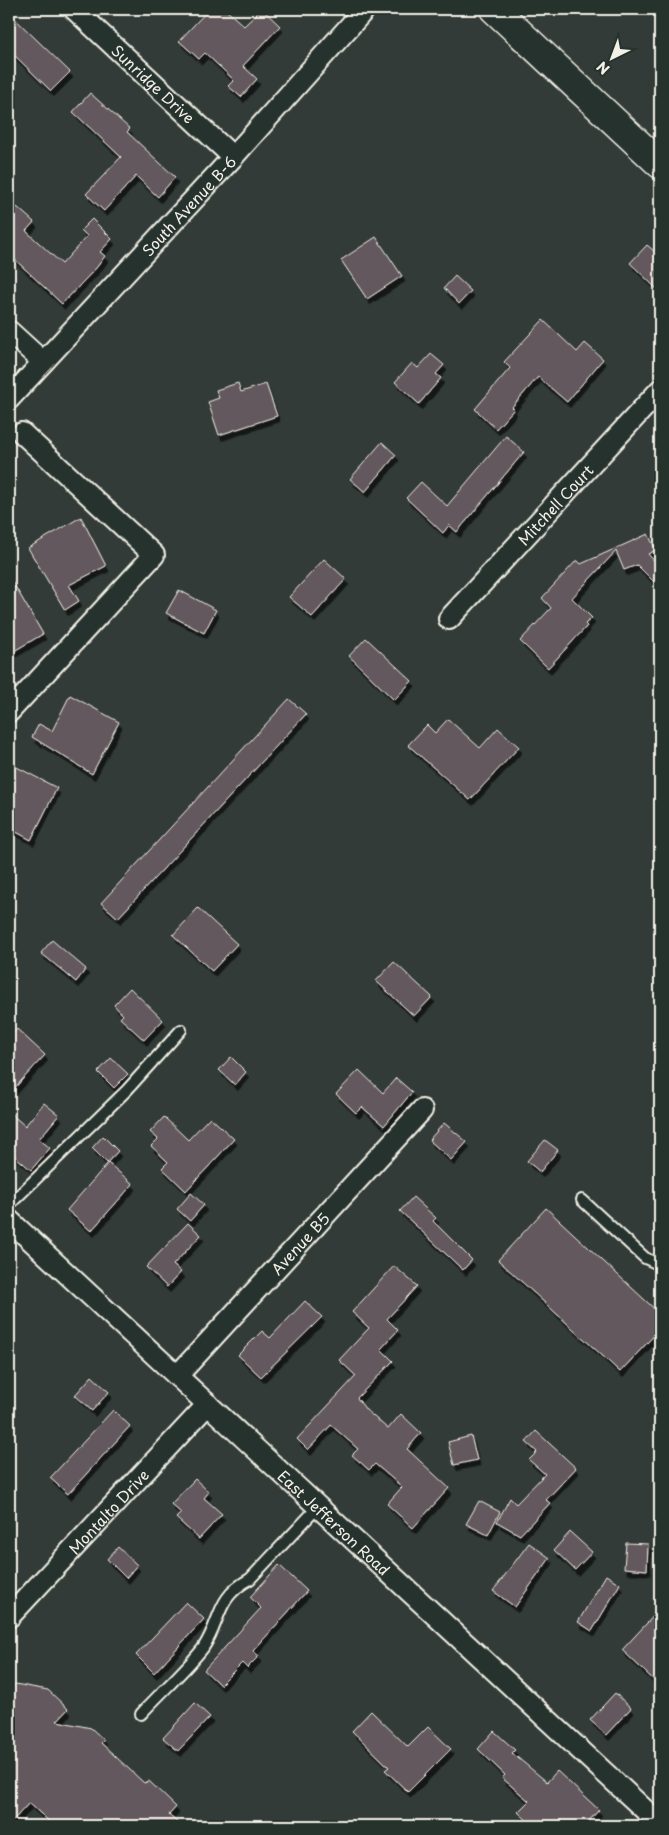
<svg xmlns="http://www.w3.org/2000/svg" width="669" height="1835" viewBox="0 0 669 1835" font-family="'Playpen Sans',sans-serif">
<defs>
<filter id="shadow"><feDropShadow dx="3" dy="5.5" stdDeviation="0" flood-color="#0009"/></filter>
</defs>
<rect width="100%" height="100%" fill="#323b37"/>
<filter id="ink" filterUnits="userSpaceOnUse"><feTurbulence type="fractalNoise" baseFrequency=".02" numOctaves="2"/><feDisplacementMap in="SourceGraphic" scale="10" xChannelSelector="R" yChannelSelector="G"/><feConvolveMatrix kernelMatrix="1 2 1 2 8 2 1 2 1" color-interpolation-filters="sRGB"/></filter>
<g filter="url(#ink)">
<!-- building -->
<g fill="#64595d" stroke="#f4f1e8" filter="url(#shadow)">
<path d="M 209,9 L 225,9 L 244,26 L 262,9 L 280,26 L 243,66 L 257,79 L 241,97 L 228,86 L 234,80 L 205,53 L 199,59 L 179,41 Z"/>
<path d="M 9,13 L 70,72 L 51,91 L 9,50 Z"/>
<path d="M 90,93 L 130,129 L 127,132 L 175,177 L 158,197 L 136,176 L 104,211 L 86,194 L 121,157 L 73,112 Z"/>
<path d="M 17,207 L 34,222 L 26,231 L 62,264 L 87,236 L 81,230 L 92,219 L 112,239 L 100,252 L 105,256 L 97,267 L 62,304 L 9,254 L 9,214 Z"/>
<path d="M 376,237 L 402,276 L 367,299 L 341,260 Z"/>
<path d="M 647,245 L 660,256 L 660,292 L 630,263 Z"/>
<path d="M 455,276 L 471,291 L 459,304 L 444,288 Z"/>
<path d="M 543,320 L 577,352 L 585,343 L 603,359 L 567,402 L 538,377 L 512,407 L 514,409 L 496,429 L 475,409 L 510,368 L 504,362 Z"/>
<path d="M 431,354 L 444,365 L 436,374 L 441,378 L 419,404 L 395,382 L 412,363 L 418,368 Z"/>
<path d="M 238,383 L 241,392 L 266,384 L 277,416 L 219,435 L 208,402 L 219,398 L 216,390 Z"/>
<path d="M 506,436 L 524,452 L 457,532 L 449,525 L 443,533 L 406,498 L 421,482 L 447,506 Z"/>
<path d="M 382,442 L 396,455 L 365,492 L 350,479 Z"/>
<path d="M 81,517 L 106,566 L 69,585 L 79,601 L 65,610 L 28,548 Z"/>
<path d="M 648,534 L 656,550 L 648,554 L 660,567 L 660,588 L 637,565 L 624,570 L 616,551 L 572,598 L 592,618 L 585,624 L 587,626 L 548,668 L 520,641 L 551,608 L 542,598 L 577,560 L 581,564 Z"/>
<path d="M 324,559 L 346,579 L 312,617 L 289,597 Z"/>
<path d="M 9,576 L 43,634 L 9,654 Z"/>
<path d="M 179,590 L 216,610 L 204,633 L 166,613 Z"/>
<path d="M 366,638 L 412,681 L 394,700 L 349,656 Z"/>
<path d="M 70,695 L 119,722 L 92,774 L 32,737 L 39,724 L 52,731 Z"/>
<path d="M 289,699 L 306,714 L 118,918 L 101,903 Z"/>
<path d="M 448,719 L 480,748 L 498,728 L 519,747 L 470,800 L 408,745 L 427,725 L 435,733 Z"/>
<path d="M 9,763 L 57,788 L 31,840 L 9,828 Z"/>
<path d="M 198,908 L 237,944 L 212,971 L 173,935 Z"/>
<path d="M 52,940 L 86,969 L 76,982 L 41,953 Z"/>
<path d="M 394,962 L 432,997 L 414,1016 L 376,981 Z"/>
<path d="M 130,988 L 163,1020 L 144,1040 L 120,1018 L 123,1015 L 114,1005 Z"/>
<path d="M 17,1029 L 45,1055 L 9,1094 L 9,1038 Z"/>
<path d="M 231,1057 L 246,1072 L 235,1085 L 219,1070 Z"/>
<path d="M 111,1058 L 128,1074 L 114,1088 L 98,1072 Z"/>
<path d="M 359,1070 L 383,1093 L 396,1078 L 412,1092 L 384,1126 L 362,1107 L 356,1113 L 336,1094 Z"/>
<path d="M 44,1103 L 59,1115 L 39,1139 L 50,1148 L 31,1170 L 9,1151 L 9,1112 L 25,1126 Z"/>
<path d="M 164,1117 L 188,1140 L 210,1117 L 234,1139 L 186,1191 L 162,1168 L 168,1162 L 151,1146 L 158,1139 L 150,1132 Z"/>
<path d="M 444,1123 L 467,1142 L 451,1160 L 429,1140 Z"/>
<path d="M 103,1136 L 118,1151 L 107,1163 L 92,1148 Z"/>
<path d="M 545,1140 L 558,1150 L 540,1172 L 527,1161 Z"/>
<path d="M 108,1163 L 133,1184 L 91,1231 L 67,1210 Z"/>
<path d="M 191,1193 L 204,1205 L 190,1221 L 177,1209 Z"/>
<path d="M 413,1197 L 436,1218 L 433,1221 L 472,1260 L 463,1270 L 400,1211 Z"/>
<path d="M 546,1208 L 660,1314 L 660,1329 L 620,1372 L 498,1260 Z"/>
<path d="M 188,1223 L 201,1235 L 173,1265 L 181,1272 L 167,1287 L 146,1267 Z"/>
<path d="M 394,1266 L 417,1286 L 387,1319 L 398,1330 L 381,1349 L 393,1361 L 357,1398 L 366,1410 L 388,1429 L 401,1414 L 421,1433 L 407,1449 L 449,1488 L 413,1528 L 387,1504 L 402,1487 L 375,1464 L 369,1470 L 352,1455 L 358,1449 L 331,1425 L 308,1450 L 297,1439 L 356,1376 L 339,1360 L 369,1328 L 352,1312 Z"/>
<path d="M 305,1301 L 322,1317 L 261,1377 L 238,1355 L 262,1331 L 270,1338 Z"/>
<path d="M 92,1376 L 109,1392 L 92,1411 L 75,1395 Z"/>
<path d="M 113,1410 L 130,1426 L 68,1494 L 50,1478 Z"/>
<path d="M 536,1431 L 576,1468 L 546,1500 L 550,1503 L 520,1535 L 497,1522 L 510,1498 L 516,1504 L 545,1474 L 529,1460 L 537,1452 L 526,1442 Z"/>
<path d="M 471,1436 L 477,1460 L 454,1465 L 448,1442 Z"/>
<path d="M 195,1479 L 209,1492 L 204,1498 L 222,1514 L 199,1539 L 176,1518 L 181,1513 L 171,1504 Z"/>
<path d="M 479,1501 L 500,1512 L 488,1535 L 466,1524 Z"/>
<path d="M 570,1532 L 592,1552 L 575,1570 L 554,1550 Z"/>
<path d="M 529,1543 L 550,1558 L 515,1607 L 493,1591 Z"/>
<path d="M 626,1543 L 648,1544 L 647,1570 L 624,1568 Z"/>
<path d="M 118,1547 L 137,1565 L 126,1578 L 107,1559 Z"/>
<path d="M 279,1565 L 307,1591 L 253,1651 L 259,1656 L 247,1668 L 242,1663 L 220,1685 L 204,1670 L 261,1608 L 250,1597 Z"/>
<path d="M 606,1575 L 620,1584 L 592,1631 L 578,1622 Z"/>
<path d="M 186,1602 L 204,1619 L 154,1673 L 136,1655 Z"/>
<path d="M 660,1609 L 660,1686 L 622,1650 Z"/>
<path d="M 15,1684 L 48,1690 L 68,1709 L 57,1721 L 91,1728 L 104,1740 L 101,1743 L 144,1783 L 149,1781 L 176,1807 L 169,1815 L 181,1826 L 54,1826 L 29,1803 L 9,1825 L 9,1691 Z"/>
<path d="M 615,1693 L 631,1708 L 606,1735 L 590,1720 Z"/>
<path d="M 195,1703 L 210,1717 L 178,1751 L 163,1738 Z"/>
<path d="M 371,1711 L 408,1747 L 428,1727 L 451,1749 L 408,1792 L 385,1770 L 389,1767 L 352,1731 Z"/>
<path d="M 494,1731 L 515,1750 L 512,1753 L 547,1782 L 557,1771 L 599,1810 L 584,1826 L 533,1826 L 518,1812 L 529,1801 L 502,1778 L 505,1775 L 478,1749 Z"/>
</g>
<g fill="none" stroke-linecap="round" stroke-linejoin="round">
<!-- lane casing -->
<g stroke="#f4f1e8" stroke-width="14">
<g id="lane">
<path d="M 582,1200 L 645,1258 L 660,1265"/>
<path d="M 9,1205 L 127,1090 L 181,1030"/>
<path d="M 141,1714 C 161,1692 185,1671 203,1648 C 222,1620 215,1598 250,1579 L 319,1506"/>
</g>
</g>
<!-- street casing -->
<g stroke="#f4f1e8" stroke-width="24">
<g id="street">
<path id="s1" d="M 74,9 L 233,157"/>
<path d="M 9,331 L 43,362"/>
<path id="s2" d="M 9,399 L 233,157 L 365,9"/>
<path id="s3" d="M 449,619 L 660,390"/>
<path d="M 9,712 L 154,555 L 22,433"/>
<path id="s4" d="M 9,1220 L 660,1824"/>
<path id="s5" d="M 177,1376 L 422,1110"/>
<path id="s6" d="M 9,1617 L 208,1404"/>
</g>
</g>
<!-- secondary casing -->
<g stroke="#f4f1e8" stroke-width="31">
<path id="secondary" d="M 494,9 L 660,164"/>
</g>
<!-- lane -->
<use href="#lane" stroke="#26332d" stroke-width="10"/>
<!-- street -->
<use href="#street" stroke="#26332d" stroke-width="20"/>
<!-- secondary -->
<use href="#secondary" stroke="#26332d" stroke-width="28"/>
</g>
</g>
<g text-anchor="middle" dominant-baseline="central" stroke-width="4.5" stroke-linejoin="round" paint-order="stroke">
<!-- street labels -->
<g font-size="15" fill="#f4f1e8" stroke="#26332d">
<text stroke="none"><textPath href="#s1" startOffset="109">Sunridge Drive</textPath></text>
<text stroke="none"><textPath href="#s2" startOffset="264">South Avenue B-6</textPath></text>
<text stroke="none"><textPath href="#s3" startOffset="156">Mitchell Court</textPath></text>
<text stroke="none"><textPath href="#s5" startOffset="181">Avenue B5</textPath></text>
<text stroke="none"><textPath href="#s6" startOffset="145">Montalto Drive</textPath></text>
<text stroke="none"><textPath href="#s4" startOffset="444">East Jefferson Road</textPath></text>
</g>
</g>
<!-- margin -->
<rect width="669" height="1835" fill="none" stroke="#26332d" stroke-width="30"/>
<rect x="15" y="15" width="639" height="1805" fill="none" stroke="#f4f1e8" stroke-width="2" filter="url(#ink)"/>
<!-- north arrow -->
<g transform="translate(612 58) rotate(222)" stroke="#26332d" stroke-width="4" paint-order="stroke">
<path d="M0-4L9 19L0 12L-9 19Z" fill="#f4f1e8"/>
<text y="-8" font-size="14" font-weight="bold" text-anchor="middle" fill="#f4f1e8">N</text>
</g>
</svg>
